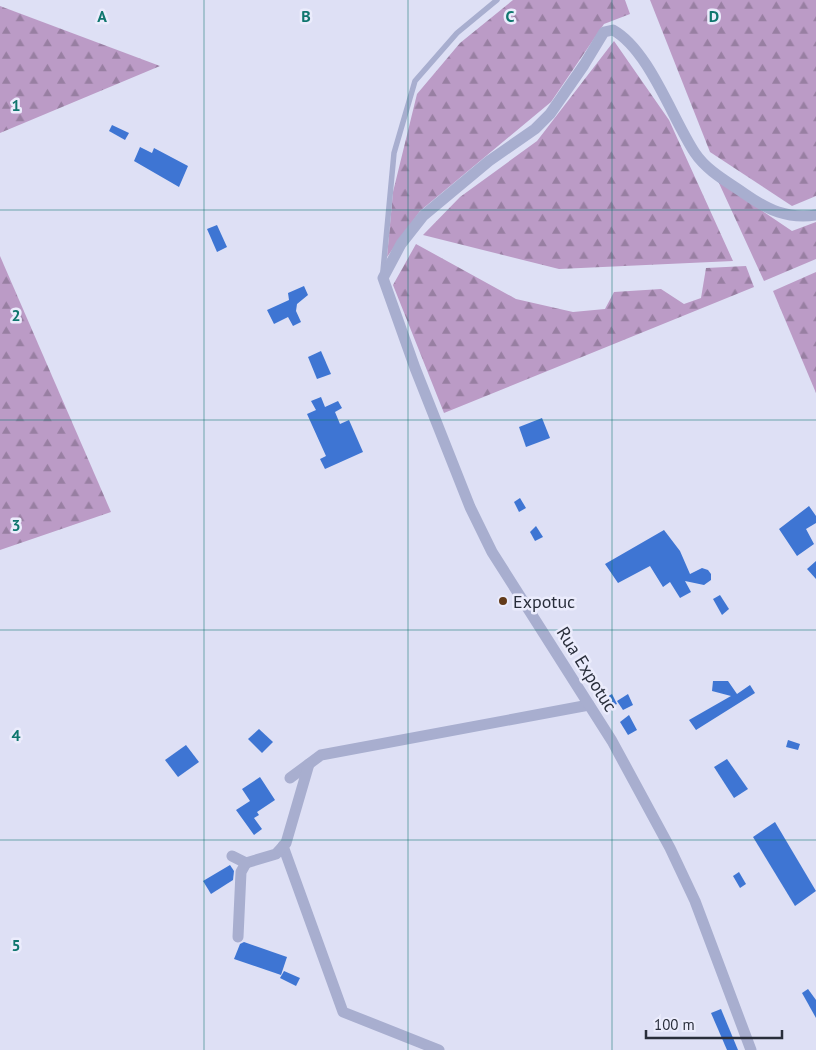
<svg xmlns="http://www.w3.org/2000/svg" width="816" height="1050" viewBox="0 0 816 1050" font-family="'PT Sans',sans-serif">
<defs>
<pattern id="forest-firs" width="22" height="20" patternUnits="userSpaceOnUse" patternTransform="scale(1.25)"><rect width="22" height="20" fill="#bb9bc6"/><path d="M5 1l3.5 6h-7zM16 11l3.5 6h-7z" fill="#987fa2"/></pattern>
</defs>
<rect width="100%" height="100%" fill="#dee0f5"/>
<!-- forest -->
<g fill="url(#forest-firs)">
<path d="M 513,0 L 625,0 L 630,14 L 604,24 L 551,102 L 420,211 L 387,257 L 393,192 L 417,94 L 460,43 Z"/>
<path d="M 650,0 L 816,0 L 816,196 L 792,206 L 710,152 Z"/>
<path d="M 0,6 L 160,66 L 0,133 Z"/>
<path d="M 614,41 L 669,120 L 733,261 L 559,269 L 423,235 L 460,197 L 537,141 Z"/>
<path d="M 718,181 L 792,231 L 816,222 L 816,259 L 764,281 Z"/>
<path d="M 416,244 L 516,299 L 573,312 L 605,309 L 614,292 L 661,289 L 684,304 L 701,298 L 706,268 L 746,266 L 754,287 L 444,413 L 393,285 Z"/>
<path d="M 0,256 L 111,512 L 0,550 Z"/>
<path d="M 816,272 L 816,393 L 773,291 Z"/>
</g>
<!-- building -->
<g fill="#3e75d3">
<path d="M 112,125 L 129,133 L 125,140 L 109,131 Z"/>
<path d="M 140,147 L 152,153 L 154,148 L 188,166 L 179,187 L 134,161 Z"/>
<path d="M 217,225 L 227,247 L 217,252 L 207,229 Z"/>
<path d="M 304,286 L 308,295 L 297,304 L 296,311 L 301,322 L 293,326 L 288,317 L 274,324 L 267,310 L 289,300 L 288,293 Z"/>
<path d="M 321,351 L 331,374 L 317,379 L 308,357 Z"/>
<path d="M 321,397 L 325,407 L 338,401 L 342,408 L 335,412 L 340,424 L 349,420 L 363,452 L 325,469 L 320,459 L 326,456 L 307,414 L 316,410 L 311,401 Z"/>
<path d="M 542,418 L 550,438 L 526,447 L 519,427 Z"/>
<path d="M 520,498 L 526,508 L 519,512 L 514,502 Z"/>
<path d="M 809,506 L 816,516 L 816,523 L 806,529 L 814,544 L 797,556 L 779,529 Z"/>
<path d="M 536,526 L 543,537 L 535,541 L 530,532 Z"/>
<path d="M 664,530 L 680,551 L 690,574 L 702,568 L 708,570 L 711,574 L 711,580 L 704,585 L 685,581 L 691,592 L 680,598 L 670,582 L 663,587 L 650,566 L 618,583 L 605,564 Z"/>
<path d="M 816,561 L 816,579 L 807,569 Z"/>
<path d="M 720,595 L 729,609 L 722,615 L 713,599 Z"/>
<path d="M 713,681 L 728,681 L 737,694 L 750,685 L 755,693 L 696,730 L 689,720 L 731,696 L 712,691 Z"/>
<path d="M 612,694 L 617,704 L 604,710 L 598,702 Z"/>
<path d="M 628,694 L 633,705 L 623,710 L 617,701 Z"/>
<path d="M 629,715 L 637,730 L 628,735 L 620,722 Z"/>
<path d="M 259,729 L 273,742 L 262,753 L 248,739 Z"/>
<path d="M 788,740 L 800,744 L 798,750 L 786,747 Z"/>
<path d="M 186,745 L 199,762 L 178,777 L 165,760 Z"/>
<path d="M 727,759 L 748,789 L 734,798 L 714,767 Z"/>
<path d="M 260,777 L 275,800 L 257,812 L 259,815 L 254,818 L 262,829 L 254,835 L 236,810 L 250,801 L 242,789 Z"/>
<path d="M 775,822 L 816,891 L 795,906 L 753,837 Z"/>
<path d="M 230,865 L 234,871 L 233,880 L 211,894 L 203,881 Z"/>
<path d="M 739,872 L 746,884 L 740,888 L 733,876 Z"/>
<path d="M 244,942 L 287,957 L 281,975 L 234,959 L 240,944 Z"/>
<path d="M 284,971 L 300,978 L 296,986 L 280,978 Z"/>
<path d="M 808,989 L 816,1000 L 816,1018 L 802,993 Z"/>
<path d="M 721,1009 L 738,1050 L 727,1050 L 711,1013 Z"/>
</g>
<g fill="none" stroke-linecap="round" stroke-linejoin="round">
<!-- service -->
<path stroke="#a8aecf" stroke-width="5.5" d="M 383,271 L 394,153 L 415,81 L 457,33 L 497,0"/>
<!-- minor -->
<g stroke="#a8aecf" stroke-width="11">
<path d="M 290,778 L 321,755 L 589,705"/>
<path d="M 283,846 L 343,1012 L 439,1050"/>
<path d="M 232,856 L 246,863 L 276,854 L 286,843 L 309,764"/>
<path d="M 238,937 L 241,872 L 246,863"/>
<path d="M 751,1050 L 695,901 L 670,848 L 612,741 L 492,552 L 470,507 L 415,368 L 383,278 L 401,244 L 423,216 L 489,161 L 535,129 L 550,114 L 584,65 L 604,32 L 613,30 C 649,50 672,118 695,153 C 707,171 728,182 745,194 C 768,210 787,219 816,215"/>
</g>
</g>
<!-- grid -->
<path fill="none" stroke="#0f766e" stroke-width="1" stroke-opacity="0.55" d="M 204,0 L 204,1050M 408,0 L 408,1050M 612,0 L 612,1050M 0,210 L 816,210M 0,420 L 816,420M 0,630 L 816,630M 0,840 L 816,840"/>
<!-- markers -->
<circle fill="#623a19" stroke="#ebecfc" stroke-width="2" cx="503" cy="601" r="5"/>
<g text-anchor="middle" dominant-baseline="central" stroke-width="5" stroke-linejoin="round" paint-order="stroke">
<!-- poi labels -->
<g font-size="18" fill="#292e3b" stroke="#ebecfc" text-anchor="start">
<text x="513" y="601">Expotuc</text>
</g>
<!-- street labels -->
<g font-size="18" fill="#292e3b" stroke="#ebecfc">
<text transform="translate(587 669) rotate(58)">Rua Expotuc</text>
</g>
</g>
<g font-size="16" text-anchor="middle" font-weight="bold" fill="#0f766e" stroke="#ebecfc" stroke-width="5" stroke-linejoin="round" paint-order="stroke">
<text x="102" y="22">A</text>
<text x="306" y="22">B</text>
<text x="510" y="22">C</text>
<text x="714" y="22">D</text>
<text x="16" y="111">1</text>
<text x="16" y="321">2</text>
<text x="16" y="531">3</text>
<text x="16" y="741">4</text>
<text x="16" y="951">5</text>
</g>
<!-- scale -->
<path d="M646 1030v8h136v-8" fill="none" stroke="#292e3b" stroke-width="2.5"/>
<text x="654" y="1030" font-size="15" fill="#292e3b" stroke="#ebecfc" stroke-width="4" paint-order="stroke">100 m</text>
</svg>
